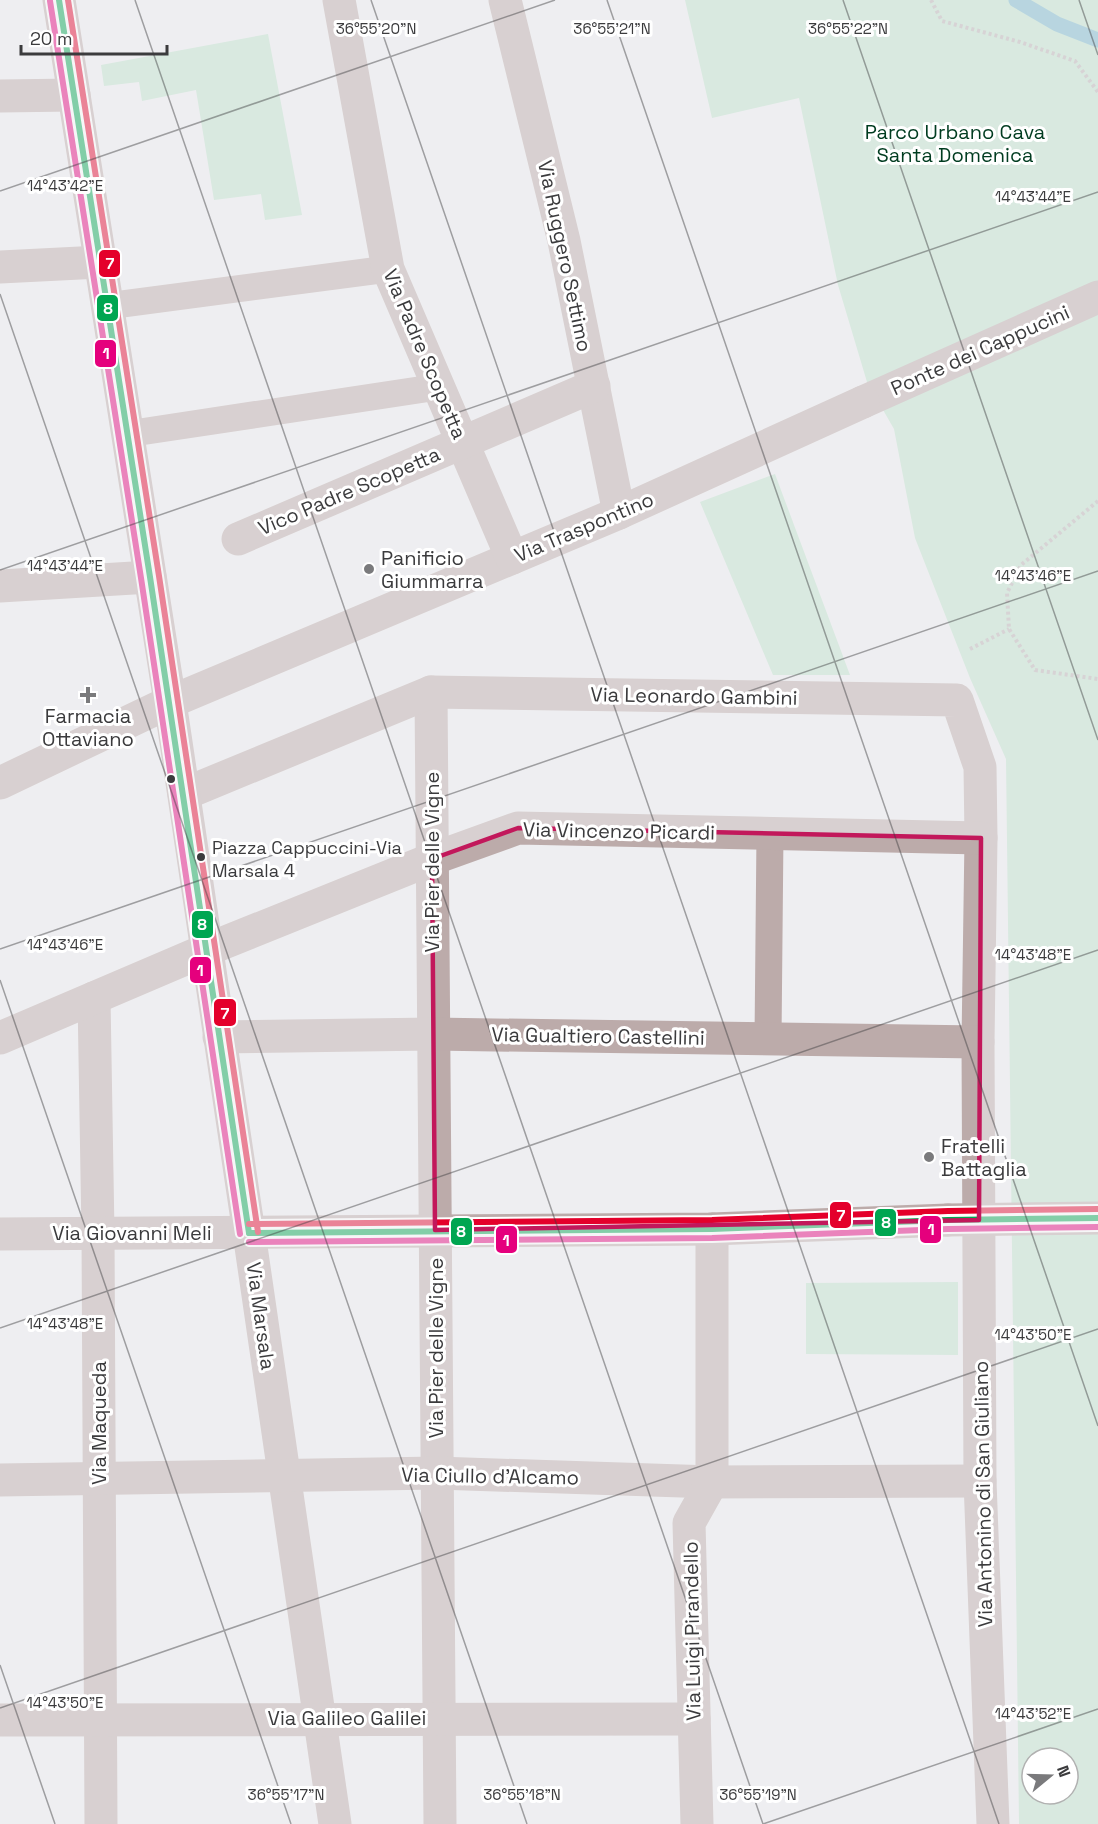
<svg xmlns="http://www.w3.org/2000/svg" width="1098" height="1824" viewBox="0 0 1098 1824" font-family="'Space Grotesk',sans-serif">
<rect width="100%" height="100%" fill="#eeeef1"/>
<!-- green -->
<g fill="#bee2cd" fill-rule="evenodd">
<path d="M 685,0 L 1098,0 L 1098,1824 L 1019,1824 L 1006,759 L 970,678 L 915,538 L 894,429 L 867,382 L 838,285 L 799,98 L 712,118 ZM 1032,1758 L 1068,1758 L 1068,1794 L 1032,1794 Z"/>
<path d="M 268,34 L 302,215 L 265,220 L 261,194 L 214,200 L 196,90 L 142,101 L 139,82 L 104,86 L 101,65 Z"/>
<path d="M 775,474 L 850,675 L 773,675 L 700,502 Z"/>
<path d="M 958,1282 L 958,1355 L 806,1354 L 806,1283 Z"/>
</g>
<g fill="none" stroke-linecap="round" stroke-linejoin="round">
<!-- stream -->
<path stroke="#75b7cc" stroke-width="15" d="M 1016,0 L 1057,24 L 1098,40"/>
<!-- path -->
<g stroke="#bbb2b3" stroke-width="4" stroke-dasharray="3 3" stroke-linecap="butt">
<path d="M 931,0 L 942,21 L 1020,42 L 1075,61 L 1098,92"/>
<path d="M 1098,501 L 1021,565 L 1007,593 L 1009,629 L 1035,670 L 1098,679"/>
<path d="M 970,649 L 1009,629"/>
</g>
<!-- service -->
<g stroke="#bcabaa" stroke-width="27">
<path d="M 107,306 L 388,269"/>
<path d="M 127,434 L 438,387"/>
<path d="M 768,1039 L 770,833"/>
</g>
<!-- pedestrian -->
<path stroke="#bcabaa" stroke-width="33" d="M 863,402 L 1098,297"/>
<!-- minor -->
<g stroke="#bcabaa" stroke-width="33">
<path d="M 59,0 L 170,702 L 619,513 L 863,402"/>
<path d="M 339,0 L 388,269 L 512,558"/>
<path d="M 505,0 L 564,241 L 619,513"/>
<path d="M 0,96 L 74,95"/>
<path d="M 0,267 L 100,262"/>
<path d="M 238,539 L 594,386"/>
<path d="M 0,586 L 150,577"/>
<path d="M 431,692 L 440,1824"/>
<path d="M 184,794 L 431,692 L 957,700 L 980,767 L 981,838 L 978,1042 L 980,1481 L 993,1824"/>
<path d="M 94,998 L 98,1233 L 101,1824"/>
<path d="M 219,1037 L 433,1034 L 978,1042"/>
<path d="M 0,1038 L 206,950 L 432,859 L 518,828 L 981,838"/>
<path d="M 249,1233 L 335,1824"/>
<path d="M 0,1480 L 437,1473 L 712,1482 L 980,1481"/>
<path d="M 0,1720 L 694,1719"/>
<path d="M 697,1824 L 689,1523 L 712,1482 L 712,1229"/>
</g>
<!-- tertiary -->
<g stroke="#bcabaa" stroke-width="33">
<path d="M 0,783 L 170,702 L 249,1233"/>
<path d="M 0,1234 L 712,1229 L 948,1220"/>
</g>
<!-- tertiary-bridge -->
<path stroke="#bcabaa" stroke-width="33" d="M 948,1220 L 1098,1218"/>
<!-- bus-1 casing -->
<g stroke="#fff" stroke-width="10">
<g id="bus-1">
<path d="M 59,0 L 150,577 L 249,1233"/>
<path d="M 249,1233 L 712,1229 L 948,1220 L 1098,1218"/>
</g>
</g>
<!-- bus-2 casing -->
<g stroke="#fff" stroke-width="10">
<g id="bus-2">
<path d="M 50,1 L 141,578 L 240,1234"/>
<path d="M 249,1242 L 712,1238 L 948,1229 L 1098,1227"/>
</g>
</g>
<!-- bus-3 casing -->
<g stroke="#fff" stroke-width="10">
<g id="bus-3">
<path d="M 68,0 L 159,576 L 258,1232"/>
<path d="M 249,1224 L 712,1220 L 948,1211 L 1098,1209"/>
</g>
</g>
<!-- bus-1 -->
<use href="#bus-1" stroke="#00a651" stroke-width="6"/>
<!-- bus-2 -->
<use href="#bus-2" stroke="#e5007d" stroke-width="6"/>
<!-- bus-3 -->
<use href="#bus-3" stroke="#e4002b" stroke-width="6"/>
</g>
<!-- marked area -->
<path d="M0 0H1098V1824H0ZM 518,828 L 981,838 L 979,1220 L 435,1230 L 432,859 Z" fill="#eeeef1" fill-opacity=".55" fill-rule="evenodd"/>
<path fill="none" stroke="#c2185b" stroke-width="4.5" stroke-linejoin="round" d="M 518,828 L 981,838 L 979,1220 L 435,1230 L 432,859 Z"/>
<!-- ticks -->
<path fill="none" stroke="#3b3b3d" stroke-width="1.5" stroke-opacity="0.45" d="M 135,0 L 763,1824M 371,0 L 999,1824M 607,0 L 1098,1426M 843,0 L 1098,740M 1079,0 L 1098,55M 0,191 L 555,0M 0,294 L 527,1824M 0,570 L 1098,192M 0,949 L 1098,571M 0,980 L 291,1824M 0,1328 L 1098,950M 0,1665 L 55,1824M 0,1708 L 1098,1329M 763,1824 L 1098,1709"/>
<!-- markers -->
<g fill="#7a7a7c" stroke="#fff" stroke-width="2">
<circle cx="369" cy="569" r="6"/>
<path d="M85 686h6v6h6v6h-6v6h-6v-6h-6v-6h6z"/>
<circle cx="929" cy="1157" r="6"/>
</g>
<g fill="#3b3b3d" stroke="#fff" stroke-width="2">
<circle cx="171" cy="779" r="5"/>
<circle cx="201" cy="857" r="5"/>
</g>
<g text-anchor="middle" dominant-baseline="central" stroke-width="6" stroke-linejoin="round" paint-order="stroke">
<!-- bus labels -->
<g font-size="18" fill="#3b3b3d" stroke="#fff" text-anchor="start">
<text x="212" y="847">Piazza Cappuccini-Via<tspan x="212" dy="23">Marsala 4</tspan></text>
</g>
<!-- park labels -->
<g font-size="20" fill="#003c20" stroke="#fff">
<text x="955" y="132">Parco Urbano Cava<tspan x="955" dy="23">Santa Domenica</tspan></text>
</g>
<!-- street labels -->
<g font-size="20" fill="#3b3b3d" stroke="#fff">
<text transform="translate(565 256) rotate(78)">Via Ruggero Settimo</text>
<text transform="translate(980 350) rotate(-24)">Ponte dei Cappucini</text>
<text transform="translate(425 354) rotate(67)">Via Padre Scopetta</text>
<text transform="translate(349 491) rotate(-23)">Vico Padre Scopetta</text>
<text transform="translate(584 527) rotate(-23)">Via Traspontino</text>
<text transform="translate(694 696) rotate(1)">Via Leonardo Gambini</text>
<text transform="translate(619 831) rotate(1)">Via Vincenzo Picardi</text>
<text transform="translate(432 862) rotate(-90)">Via Pier delle Vigne</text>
<text transform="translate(598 1036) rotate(1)">Via Gualtiero Castellini</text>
<text x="132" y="1233">Via Giovanni Meli</text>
<text transform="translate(261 1316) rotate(82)">Via Marsala</text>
<text transform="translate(436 1348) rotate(-90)">Via Pier delle Vigne</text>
<text transform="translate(99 1423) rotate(-90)">Via Maqueda</text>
<text transform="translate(490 1476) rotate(1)">Via Ciullo d'Alcamo</text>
<text transform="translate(983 1494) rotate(-91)">Via Antonino di San Giuliano</text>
<text transform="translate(692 1631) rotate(-91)">Via Luigi Pirandello</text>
<text x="347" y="1718">Via Galileo Galilei</text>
</g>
<!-- poi labels -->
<g font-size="20" fill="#3b3b3d" stroke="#fff" text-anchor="start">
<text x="381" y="558">Panificio<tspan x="381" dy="23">Giummarra</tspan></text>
<text x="88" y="716" text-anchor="middle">Farmacia<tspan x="88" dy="23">Ottaviano</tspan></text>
<text x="941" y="1146">Fratelli<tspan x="941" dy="23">Battaglia</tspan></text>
</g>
</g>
<g font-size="15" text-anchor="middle" fill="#3b3b3d" stroke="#fff" stroke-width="6" stroke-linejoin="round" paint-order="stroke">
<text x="612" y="34">36°55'21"N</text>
<text x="848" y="34">36°55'22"N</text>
<text x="376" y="34">36°55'20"N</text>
<text x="65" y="191">14°43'42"E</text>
<text x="1033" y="202">14°43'44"E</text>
<text x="65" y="571">14°43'44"E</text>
<text x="1033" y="581">14°43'46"E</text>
<text x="65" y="950">14°43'46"E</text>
<text x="1033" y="960">14°43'48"E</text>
<text x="65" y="1329">14°43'48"E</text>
<text x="1033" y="1340">14°43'50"E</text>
<text x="65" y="1708">14°43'50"E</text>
<text x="1033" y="1719">14°43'52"E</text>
<text x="286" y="1800">36°55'17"N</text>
<text x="522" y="1800">36°55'18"N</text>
<text x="758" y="1800">36°55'19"N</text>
</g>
<g stroke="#fff" stroke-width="2">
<rect x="98" y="249" width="23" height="29" rx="6" fill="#e4002b"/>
<rect x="96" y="294" width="23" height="28" rx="6" fill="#00a651"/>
<rect x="94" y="339" width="23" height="29" rx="6" fill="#e5007d"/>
<rect x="191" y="910" width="23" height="29" rx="6" fill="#00a651"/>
<rect x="189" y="956" width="23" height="28" rx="6" fill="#e5007d"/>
<rect x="213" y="998" width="24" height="29" rx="6" fill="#e4002b"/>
<rect x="829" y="1201" width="23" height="28" rx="6" fill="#e4002b"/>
<rect x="874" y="1208" width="23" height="29" rx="6" fill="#00a651"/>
<rect x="919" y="1215" width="23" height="29" rx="6" fill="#e5007d"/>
<rect x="450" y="1217" width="23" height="29" rx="6" fill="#00a651"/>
<rect x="495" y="1225" width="23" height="29" rx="6" fill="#e5007d"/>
</g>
<g font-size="16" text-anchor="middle" font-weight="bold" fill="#fff">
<text x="110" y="269">7</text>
<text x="108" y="314">8</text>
<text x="106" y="359">1</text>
<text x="202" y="930">8</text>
<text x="200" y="976">1</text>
<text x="225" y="1019">7</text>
<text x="841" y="1221">7</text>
<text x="886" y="1228">8</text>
<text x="931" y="1235">1</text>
<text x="461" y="1237">8</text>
<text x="506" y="1246">1</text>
</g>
<!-- north arrow -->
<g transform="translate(1050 1776) rotate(71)"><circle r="28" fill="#ffffff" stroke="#b1b1b1" stroke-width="1.5"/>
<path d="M0-4.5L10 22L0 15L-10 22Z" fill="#7a7a7c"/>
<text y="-9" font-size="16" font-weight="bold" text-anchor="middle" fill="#3b3b3d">N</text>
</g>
<!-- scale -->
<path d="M21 45v9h146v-9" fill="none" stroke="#3b3b3d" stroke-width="3"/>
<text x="30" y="45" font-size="18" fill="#3b3b3d" stroke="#ffffff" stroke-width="4.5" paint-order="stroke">20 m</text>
</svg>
